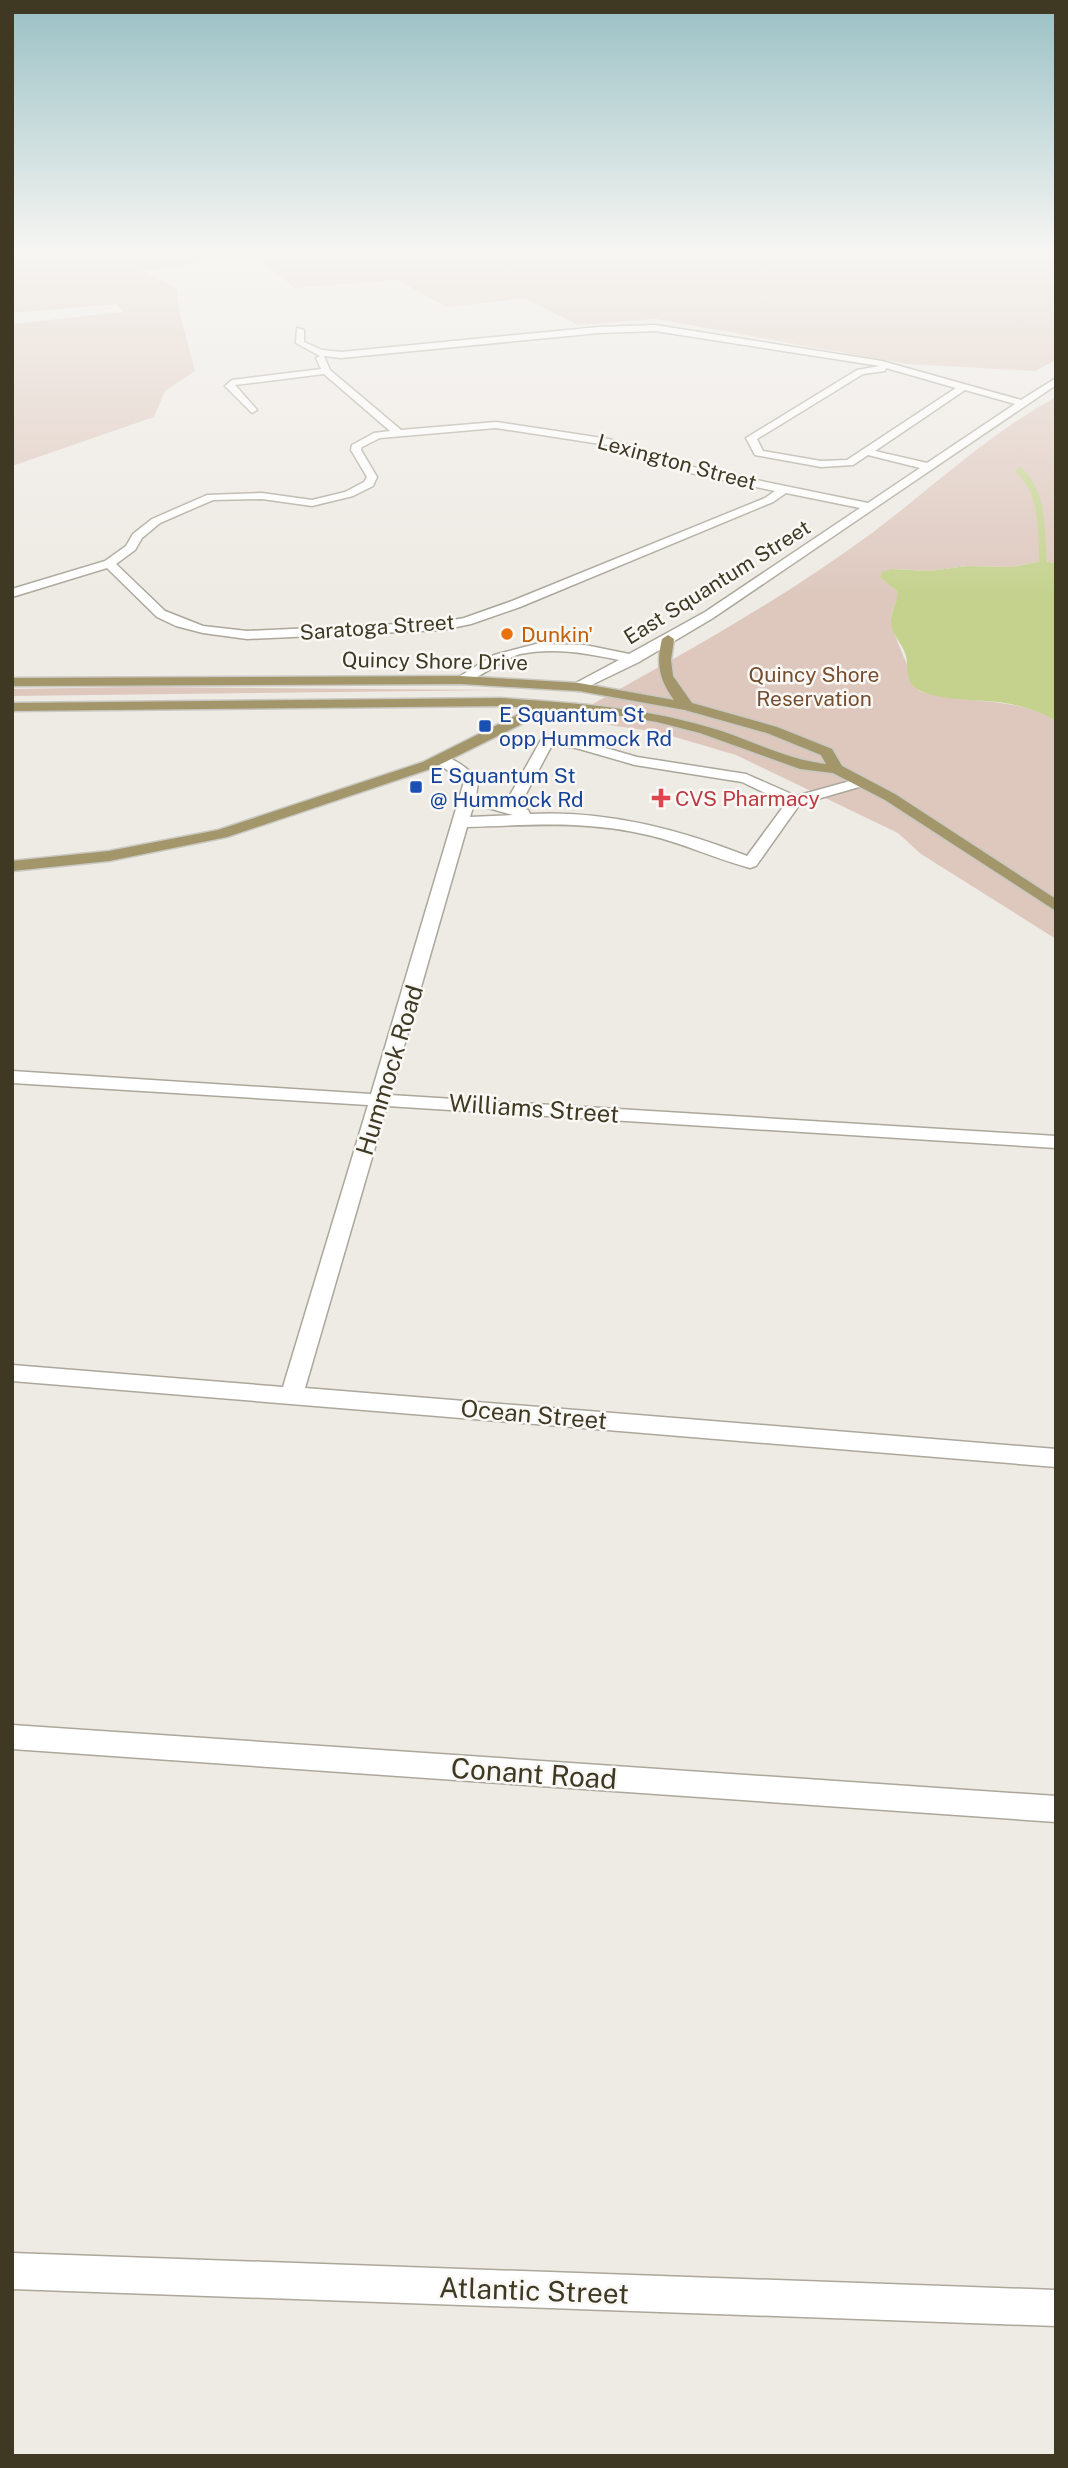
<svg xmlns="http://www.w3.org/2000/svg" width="1068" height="2468" viewBox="0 0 1068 2468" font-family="'Public Sans',sans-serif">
<rect width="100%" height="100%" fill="#eeeae4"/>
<!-- green -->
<g fill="#dec8be">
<path d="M 12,252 L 193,252 L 206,262 L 142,271 L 176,288 L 180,315 L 195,371 L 165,391 L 154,417 L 12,466 L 12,324 L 123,312 L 117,304 L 12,313 Z"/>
<path d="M 249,252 L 1056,252 L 1056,360 L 1035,371 L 907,364 L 656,319 L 578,325 L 524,298 L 447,307 L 397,280 L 295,288 Z"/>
<path d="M 1056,397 L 1056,563 L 1043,561 L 1012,567 L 967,566 L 930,571 L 892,569 L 888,583 L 897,591 C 899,602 893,607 891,617 C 889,625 914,681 919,691 C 964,705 1014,695 1056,721 L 1056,939 L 921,854 L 898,833 L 736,755 L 658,732 L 566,719 C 670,661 776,604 872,533 C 933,487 988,434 1056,397 Z"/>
<path d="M 135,687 L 505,690 L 12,696 L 12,689 Z"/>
</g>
<!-- water -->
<path fill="#c4d28e" d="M 1043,561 L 1056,563 L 1056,721 C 1040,711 1022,706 1005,703 C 983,699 922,702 911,683 C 906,675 908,664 906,656 C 903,644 891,634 891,622 C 890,611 899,603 897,591 L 880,577 L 882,572 L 892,569 L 930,571 L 967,566 L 1012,567 Z"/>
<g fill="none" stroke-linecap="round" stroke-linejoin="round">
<!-- stream -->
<path stroke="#c4d28e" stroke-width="7" d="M 1020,471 C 1044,495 1041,529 1043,561"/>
<!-- minor casing -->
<g stroke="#aca79b" stroke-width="3">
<g id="minor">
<path d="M 655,325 L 882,361 L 1021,400 L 1056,378 L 1056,385 L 713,618 L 639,662 L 579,691 L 574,690 L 574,684 L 619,660 C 587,653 553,647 520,654 C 502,659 470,686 456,683 L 454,680 L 494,655 L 536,644 L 585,645 L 629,654 L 705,612 L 860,508 L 786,493 L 773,502 L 520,607 L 471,624 L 442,630 L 247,639 L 203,633 L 176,626 L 157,617 L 107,568 L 12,597 L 12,589 L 105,561 L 126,546 L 133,534 L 152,519 L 207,495 L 262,493 L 312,500 L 345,492 L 364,482 L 367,477 L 351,450 L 352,445 L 374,433 L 390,431 L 324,374 L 235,385 L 257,410 L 252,413 L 225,386 L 232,380 L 321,369 L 316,358 L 320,356 L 296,343 L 297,328 L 304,330 L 304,342 L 322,350 L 341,352 L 599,327 ZM 655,331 L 880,366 L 857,370 L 746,438 L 755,455 L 821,467 L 853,465 L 868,455 L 920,468 L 868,503 L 693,467 L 609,439 L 496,422 L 401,430 L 330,370 L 324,356 L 341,358 L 599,333 ZM 886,368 L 956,388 L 847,460 L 821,461 L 763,451 L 757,439 L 863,374 L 885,371 ZM 965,390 L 1015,404 L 927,463 L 875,451 ZM 496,428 L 607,445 L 686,472 L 775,491 L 765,498 L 512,601 L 464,618 L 442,622 L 247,631 L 203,626 L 165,611 L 116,564 L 135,550 L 142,538 L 160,523 L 213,500 L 262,499 L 312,506 L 353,496 L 373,486 L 377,477 L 361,450 L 362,447 L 380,438 Z"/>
<path d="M 548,736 L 578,740 L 637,757 L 746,774 L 796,796 L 861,778 L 868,782 L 866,785 L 800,804 L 756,866 L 750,868 C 716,859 683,843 648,835 C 583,820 533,825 467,827 L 390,1095 L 1056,1136 L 1056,1148 L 387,1106 L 305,1388 L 1056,1449 L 1056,1467 L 12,1381 L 12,1365 L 283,1387 L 368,1105 L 12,1083 L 12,1071 L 371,1094 L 464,782 L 433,760 L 435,757 C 450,754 471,769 478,782 L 476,796 L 505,804 L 541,740 ZM 552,745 L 576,748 L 635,765 L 742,782 L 786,803 L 747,856 C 679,829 604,810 530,814 L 528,810 L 519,807 ZM 474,804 L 513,815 L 470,817 Z"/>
<path d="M 12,1725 L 1056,1796 L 1056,1822 L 12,1749 Z"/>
<path d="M 12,2253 L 1056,2290 L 1056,2326 L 12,2289 Z"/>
</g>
</g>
<!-- major casing -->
<g stroke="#c9c8c2" stroke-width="3">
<path id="major" d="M 668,635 L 674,639 L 671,660 L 673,676 L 692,703 L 777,727 L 832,749 L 842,766 L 895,794 L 1056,899 L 1056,911 L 885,800 L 833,773 L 800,769 L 700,733 L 657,722 L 609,714 L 550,710 L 433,768 L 227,837 L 109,861 L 12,871 L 12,861 L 109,851 L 218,830 L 423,762 L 531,708 L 501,706 L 12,711 L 12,703 L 501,698 C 571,703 640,707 708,727 C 748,738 785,760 826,764 L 821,755 L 767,733 L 685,710 L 579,691 L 461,684 L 12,686 L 12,678 L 461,676 L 579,683 L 674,700 C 659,679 656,664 662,639 Z"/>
</g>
<!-- minor -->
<use href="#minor" fill="#fff" fill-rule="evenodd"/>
<!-- major -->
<use href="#major" fill="#a3966a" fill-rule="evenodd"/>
</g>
<!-- sky -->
<linearGradient id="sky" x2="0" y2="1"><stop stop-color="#99c0c4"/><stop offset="0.42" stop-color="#f7f6f3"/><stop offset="1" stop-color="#f7f6f3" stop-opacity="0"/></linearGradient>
<rect width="1068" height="597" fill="url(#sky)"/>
<!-- markers -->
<circle fill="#e8710a" stroke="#faf8f5" stroke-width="2.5" cx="507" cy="634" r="7"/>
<g fill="#1a4fb4" stroke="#faf8f5" stroke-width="2.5">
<rect x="478" y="719" width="14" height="14" rx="3.5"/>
<rect x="409" y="780" width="14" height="14" rx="3.5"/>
</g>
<path fill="#e0444e" stroke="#faf8f5" stroke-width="2.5" d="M657.5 787.5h7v7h7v7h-7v7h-7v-7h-7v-7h7z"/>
<g text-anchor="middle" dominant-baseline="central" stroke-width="5" stroke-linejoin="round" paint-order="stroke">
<!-- far-street labels -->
<g font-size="21" fill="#3f3924" stroke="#faf8f5">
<text transform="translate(677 462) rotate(15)">Lexington Street</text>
<text transform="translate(717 582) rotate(-32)">East Squantum Street</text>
<text transform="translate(377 627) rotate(-4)">Saratoga Street</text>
<text transform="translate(435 661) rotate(1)">Quincy Shore Drive</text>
</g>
<!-- far-food labels -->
<g font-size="21" fill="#c56008" stroke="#faf8f5" text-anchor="start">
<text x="521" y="634">Dunkin'</text>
</g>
<!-- far-park labels -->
<g font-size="21" fill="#764d2e" stroke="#faf8f5">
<text x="814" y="674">Quincy Shore<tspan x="814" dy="24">Reservation</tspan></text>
</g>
<!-- far-transit labels -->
<g font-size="21" fill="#164399" stroke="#faf8f5" text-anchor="start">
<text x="499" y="714">E Squantum St<tspan x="499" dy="24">opp Hummock Rd</tspan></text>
<text x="430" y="775">E Squantum St<tspan x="430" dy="24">@ Hummock Rd</tspan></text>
</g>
<!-- far-health labels -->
<g font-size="21" fill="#be3a42" stroke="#faf8f5" text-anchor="start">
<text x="675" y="798">CVS Pharmacy</text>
</g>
<!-- street labels -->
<g font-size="24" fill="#3f3924" stroke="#faf8f5">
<text transform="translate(389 1070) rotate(-73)">Hummock Road</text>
<text transform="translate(534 1108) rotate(4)">Williams Street</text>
<text transform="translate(534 1414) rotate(5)">Ocean Street</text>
</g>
<!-- near-street labels -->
<g font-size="28" fill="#3f3924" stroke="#faf8f5">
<text transform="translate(534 1773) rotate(4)">Conant Road</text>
<text transform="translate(534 2290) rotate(2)">Atlantic Street</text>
</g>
</g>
<!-- border -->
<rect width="1068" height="2468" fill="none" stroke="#3f3924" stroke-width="28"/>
</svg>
